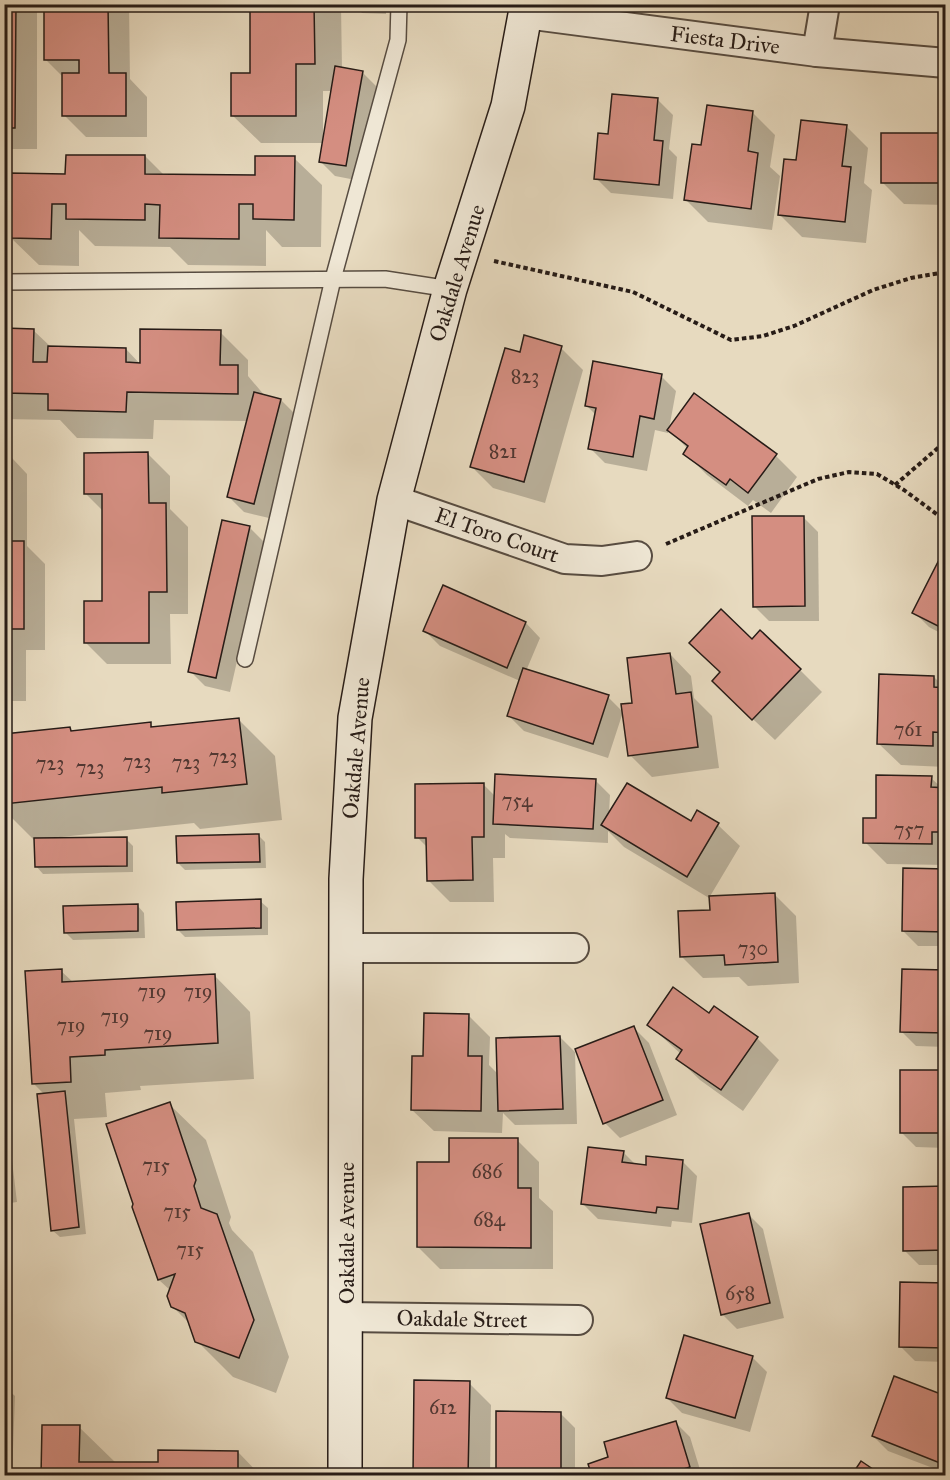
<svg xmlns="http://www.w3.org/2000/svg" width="950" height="1480" viewBox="0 0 950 1480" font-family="'IM FELL Great Primer',serif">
<rect width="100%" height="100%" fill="#e7dabf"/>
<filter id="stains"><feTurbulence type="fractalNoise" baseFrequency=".00333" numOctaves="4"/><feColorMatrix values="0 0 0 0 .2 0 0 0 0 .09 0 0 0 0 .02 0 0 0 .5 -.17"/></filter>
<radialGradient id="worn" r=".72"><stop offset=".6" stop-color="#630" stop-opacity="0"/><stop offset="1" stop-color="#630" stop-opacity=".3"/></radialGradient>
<!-- shadow -->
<g fill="#0003" fill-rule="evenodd">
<path d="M 4,4 L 37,4 L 37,149 L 10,149 L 4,143 Z"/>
<path d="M 46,4 L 129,4 L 130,79 L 147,97 L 147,137 L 86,137 L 64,115 L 64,78 L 46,60 Z"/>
<path d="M 251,4 L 341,5 L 342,69 L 362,72 L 377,87 L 361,181 L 335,176 L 320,161 L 323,143 L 261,143 L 233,116 L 252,75 ZM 323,91 L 332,91 L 325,134 L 323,134 Z"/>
<path d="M 353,4 L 386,4 L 386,14 L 362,13 Z"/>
<path d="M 658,100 L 673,115 L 669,149 L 677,157 L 673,199 L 611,193 L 596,178 L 610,136 Z"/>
<path d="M 753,113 L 775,135 L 770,167 L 780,176 L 772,230 L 708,222 L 686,200 L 703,147 Z"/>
<path d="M 846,126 L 868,148 L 864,183 L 872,190 L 866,243 L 802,237 L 780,215 L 798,162 Z"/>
<path d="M 946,135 L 946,205 L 904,204 L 882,182 Z"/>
<path d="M 145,156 L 164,175 L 256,176 L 294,158 L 322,185 L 321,247 L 282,247 L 266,230 L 266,266 L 188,265 L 170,247 L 95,246 L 79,230 L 79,266 L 39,265 L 11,238 L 67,175 Z"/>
<path d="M 4,330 L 33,330 L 51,347 L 126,349 L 141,365 L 220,332 L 248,360 L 248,376 L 265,396 L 281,400 L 296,415 L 269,518 L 244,512 L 229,497 L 248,421 L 154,420 L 153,439 L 77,438 L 60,420 L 4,419 Z"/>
<path d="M 561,348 L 583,370 L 545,503 L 493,488 L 471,466 L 521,354 Z"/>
<path d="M 661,376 L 676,391 L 669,429 L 776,456 L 797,477 L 771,513 L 753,500 L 748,506 L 707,475 L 685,453 L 688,449 L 669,430 L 668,433 L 655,430 L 647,471 L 605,463 L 590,448 L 596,415 L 586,405 Z"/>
<path d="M 4,447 L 12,455 L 12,458 L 27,474 L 27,546 L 45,564 L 45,650 L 26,650 L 26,701 L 4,701 Z"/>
<path d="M 148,454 L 170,476 L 170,509 L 188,527 L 188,614 L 170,614 L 171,664 L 107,664 L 85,642 L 104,603 L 104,512 L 86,494 Z"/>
<path d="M 803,517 L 818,532 L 819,621 L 769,621 L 754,606 Z"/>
<path d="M 249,527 L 264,542 L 230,692 L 205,686 L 190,671 Z"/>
<path d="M 946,553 L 946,636 L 929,627 L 914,612 Z"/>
<path d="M 526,623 L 540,638 L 526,671 L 608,697 L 623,712 L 608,758 L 524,731 L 509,716 L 520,681 L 440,646 L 425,631 Z"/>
<path d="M 752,641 L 800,670 L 822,692 L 775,740 L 736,703 Z"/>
<path d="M 670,654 L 691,676 L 694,698 L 712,716 L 719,768 L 652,777 L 630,755 L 634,704 Z"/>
<path d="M 934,677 L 946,689 L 946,767 L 901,765 L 879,744 Z"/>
<path d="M 239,720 L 275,756 L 282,820 L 200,829 L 194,823 L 61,837 L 62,840 L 126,839 L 133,846 L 133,872 L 43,874 L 36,866 L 35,841 L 4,810 L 4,736 L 70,729 L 73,732 L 150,724 L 155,729 Z"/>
<path d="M 931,778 L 943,789 L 946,789 L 946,865 L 887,864 L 865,842 L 877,820 Z"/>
<path d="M 595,780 L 610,795 L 609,814 L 718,825 L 740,846 L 709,898 L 624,847 L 608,831 L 608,843 L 510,838 L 505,834 L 505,858 L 493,858 L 494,902 L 450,902 L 428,880 L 428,848 L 417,837 L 483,784 L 496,797 Z"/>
<path d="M 258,835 L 265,842 L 266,868 L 185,870 L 178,863 Z"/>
<path d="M 946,870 L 946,946 L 918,946 L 903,931 Z"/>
<path d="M 774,894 L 796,916 L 799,983 L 748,986 L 739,977 L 703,978 L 681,956 L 711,912 Z"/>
<path d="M 260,901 L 268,908 L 268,935 L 185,937 L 178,930 Z"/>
<path d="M 137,905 L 144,913 L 145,938 L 73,940 L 65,932 Z"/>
<path d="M 61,971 L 74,983 L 214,975 L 250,1012 L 254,1079 L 140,1086 L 141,1090 L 105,1093 L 107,1117 L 74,1119 L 86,1234 L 60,1237 L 52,1230 L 45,1095 L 33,1083 Z"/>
<path d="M 946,971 L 946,1047 L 916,1046 L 901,1031 Z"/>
<path d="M 468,1015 L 490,1037 L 489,1065 L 499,1075 L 560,1037 L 575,1052 L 577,1124 L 515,1125 L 503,1113 L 502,1133 L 434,1131 L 412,1110 L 425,1058 Z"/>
<path d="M 649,1025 L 757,1038 L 779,1060 L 743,1111 L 700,1080 L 678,1059 L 681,1054 Z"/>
<path d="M 634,1028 L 649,1043 L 677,1115 L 620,1138 L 605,1123 Z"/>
<path d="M 946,1071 L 946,1148 L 916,1147 L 901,1132 Z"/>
<path d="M 169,1104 L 206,1140 L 231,1217 L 229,1223 L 232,1230 L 253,1252 L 289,1357 L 276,1393 L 233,1377 L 197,1341 L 191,1325 L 172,1306 L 171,1291 L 159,1280 L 135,1204 Z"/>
<path d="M 4,1117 L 7,1119 L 17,1202 L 4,1204 Z"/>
<path d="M 517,1140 L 539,1162 L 539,1198 L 553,1211 L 553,1269 L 440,1269 L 418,1247 L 450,1164 Z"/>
<path d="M 623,1152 L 636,1165 L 647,1167 L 682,1161 L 697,1176 L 692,1223 L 672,1221 L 671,1227 L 598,1219 L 583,1204 Z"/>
<path d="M 946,1188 L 946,1265 L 919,1265 L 904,1250 Z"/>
<path d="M 748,1214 L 763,1229 L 784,1318 L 737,1329 L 722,1314 Z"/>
<path d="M 946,1285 L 946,1362 L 915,1361 L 900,1346 Z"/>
<path d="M 752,1357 L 767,1372 L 750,1432 L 682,1413 L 667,1398 Z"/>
<path d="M 469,1383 L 491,1405 L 490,1476 L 415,1476 Z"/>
<path d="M 4,1389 L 7,1389 L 15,1396 L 12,1476 L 4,1476 Z"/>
<path d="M 946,1397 L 946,1473 L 888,1451 L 873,1436 Z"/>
<path d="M 560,1413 L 575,1428 L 575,1476 L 497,1476 Z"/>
<path d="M 675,1422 L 690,1437 L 702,1476 L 593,1476 L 610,1458 Z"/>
<path d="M 79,1427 L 116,1463 L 159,1464 L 238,1452 L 261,1476 L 43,1476 Z"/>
</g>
<!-- building -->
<g fill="#d48e81" stroke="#271c17" stroke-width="1.5">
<path d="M 4,4 L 16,4 L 15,128 L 4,128 Z"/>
<path d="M 44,4 L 108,4 L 109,73 L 126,73 L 126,116 L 62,116 L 62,73 L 79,73 L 79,60 L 44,60 Z"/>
<path d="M 250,4 L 314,4 L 315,64 L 296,64 L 296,116 L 231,116 L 231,73 L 250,73 Z"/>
<path d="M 335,66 L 363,71 L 346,166 L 319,162 Z"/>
<path d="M 612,94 L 658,98 L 654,140 L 663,141 L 659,185 L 594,179 L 598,133 L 608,134 Z"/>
<path d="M 707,105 L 753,111 L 748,151 L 758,153 L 751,209 L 684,200 L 692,144 L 701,145 Z"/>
<path d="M 801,120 L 847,125 L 842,166 L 851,167 L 845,222 L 778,215 L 784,159 L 796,160 Z"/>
<rect x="881" y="133" width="65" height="50"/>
<path d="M 66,155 L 145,155 L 145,174 L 255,175 L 255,156 L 295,156 L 294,220 L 253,219 L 253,204 L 239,204 L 239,239 L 159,238 L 160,205 L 145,204 L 145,220 L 66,219 L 66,204 L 52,204 L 51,239 L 10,238 L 10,173 L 65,174 Z"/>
<path d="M 4,328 L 34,329 L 33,362 L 47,362 L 48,346 L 126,348 L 126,362 L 140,363 L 140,329 L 221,330 L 220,365 L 238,365 L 238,394 L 127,392 L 126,412 L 48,410 L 48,394 L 4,393 Z"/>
<path d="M 524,335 L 562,346 L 524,482 L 470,467 L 505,348 L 520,352 Z"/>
<path d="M 593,361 L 662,374 L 654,419 L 640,416 L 633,457 L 588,449 L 596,408 L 585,406 Z"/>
<path d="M 254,392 L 281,399 L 254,504 L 227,497 Z"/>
<path d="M 694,393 L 777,454 L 748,493 L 730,479 L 726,485 L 683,454 L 688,446 L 667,430 Z"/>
<path d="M 4,450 L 6,450 L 6,541 L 24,541 L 24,629 L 5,629 L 5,680 Z"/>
<path d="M 148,452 L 149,503 L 166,503 L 167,592 L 149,592 L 149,643 L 84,643 L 84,601 L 102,601 L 102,494 L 84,494 L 84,453 Z"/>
<path d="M 752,516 L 804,516 L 805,606 L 753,607 Z"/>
<path d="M 222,520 L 250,526 L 216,678 L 188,672 Z"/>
<path d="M 944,550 L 946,551 L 946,630 L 912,613 Z"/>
<path d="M 443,585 L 526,622 L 507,668 L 423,631 Z"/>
<path d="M 721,609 L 752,639 L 760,630 L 801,669 L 752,720 L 712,681 L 720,672 L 689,643 Z"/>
<path d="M 670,653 L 676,694 L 691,692 L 698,747 L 628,756 L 621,704 L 632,703 L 627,658 Z"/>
<path d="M 523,668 L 609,695 L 593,744 L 507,716 Z"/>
<path d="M 879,674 L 934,676 L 934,687 L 946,688 L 946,733 L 933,732 L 933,746 L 877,744 Z"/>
<path d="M 239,718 L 247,784 L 162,793 L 162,787 L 4,804 L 4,734 L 70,727 L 71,731 L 151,722 L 151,727 Z"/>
<path d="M 495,774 L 596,779 L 593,829 L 493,824 Z"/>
<path d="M 876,775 L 932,776 L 931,787 L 946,788 L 946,832 L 932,832 L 932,844 L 863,843 L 863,818 L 876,818 Z"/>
<path d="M 484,783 L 484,837 L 472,837 L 473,880 L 427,881 L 426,838 L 415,838 L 415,784 Z"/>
<path d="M 627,783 L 691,821 L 697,810 L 719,823 L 687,877 L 601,825 Z"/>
<path d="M 259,834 L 260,862 L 177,863 L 176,836 Z"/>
<path d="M 127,837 L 127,866 L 35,867 L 34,838 Z"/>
<path d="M 903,868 L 946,869 L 946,932 L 902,931 Z"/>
<path d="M 775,893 L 778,962 L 725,965 L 724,955 L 680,957 L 678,911 L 710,910 L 709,896 Z"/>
<path d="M 261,899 L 261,928 L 177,930 L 176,902 Z"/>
<path d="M 138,904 L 138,931 L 64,933 L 63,906 Z"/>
<path d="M 62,969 L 62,982 L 215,974 L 218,1043 L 105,1050 L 105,1055 L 70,1057 L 71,1082 L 32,1084 L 25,971 Z"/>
<path d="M 902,969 L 946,970 L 946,1033 L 900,1032 Z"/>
<path d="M 673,987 L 709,1013 L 714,1006 L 758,1037 L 721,1090 L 676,1059 L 682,1050 L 647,1025 Z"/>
<path d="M 424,1013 L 469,1014 L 468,1056 L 482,1056 L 481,1111 L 411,1110 L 412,1056 L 423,1056 Z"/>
<path d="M 634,1026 L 663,1100 L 603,1124 L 575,1049 Z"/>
<path d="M 560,1036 L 563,1109 L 498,1111 L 496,1038 Z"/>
<rect x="900" y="1070" width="46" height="63"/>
<path d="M 65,1091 L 79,1227 L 51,1231 L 37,1094 Z"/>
<path d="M 170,1102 L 196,1180 L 194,1186 L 201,1208 L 217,1214 L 254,1320 L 239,1358 L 195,1342 L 185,1313 L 171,1307 L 167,1296 L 175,1274 L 158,1280 L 132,1207 L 133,1204 L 106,1124 Z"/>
<path d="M 449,1138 L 518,1138 L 518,1188 L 531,1188 L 531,1248 L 417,1247 L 417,1162 L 449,1162 Z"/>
<path d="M 4,1146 L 11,1196 L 4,1196 Z"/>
<path d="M 588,1147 L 624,1151 L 622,1162 L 646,1165 L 646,1156 L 683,1160 L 678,1209 L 657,1207 L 656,1213 L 581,1204 Z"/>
<path d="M 946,1186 L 946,1250 L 903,1251 L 903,1187 Z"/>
<path d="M 749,1213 L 770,1303 L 721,1315 L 700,1224 Z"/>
<path d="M 900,1282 L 946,1283 L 946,1348 L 899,1347 Z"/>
<path d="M 684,1335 L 753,1356 L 735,1418 L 666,1398 Z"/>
<path d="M 894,1376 L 946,1396 L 946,1447 L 940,1463 L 872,1436 Z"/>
<path d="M 414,1380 L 470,1381 L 468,1476 L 413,1476 Z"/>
<path d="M 4,1388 L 8,1388 L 6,1470 L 4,1470 Z"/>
<path d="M 496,1411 L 561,1412 L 561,1476 L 496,1476 Z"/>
<path d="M 676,1421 L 690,1467 L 662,1476 L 592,1476 L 588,1464 L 608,1457 L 604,1442 Z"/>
<path d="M 42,1425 L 80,1425 L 79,1462 L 158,1462 L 158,1450 L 238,1451 L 238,1476 L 41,1476 Z"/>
<path d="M 861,1461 L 883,1476 L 851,1476 Z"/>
</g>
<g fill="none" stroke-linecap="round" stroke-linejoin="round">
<!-- lane casing -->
<g stroke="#574c41" stroke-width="18">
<g id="lane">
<path d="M 4,282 L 385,279 L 450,289"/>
<path d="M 245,659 L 333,279 L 398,40 L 399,4"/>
</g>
</g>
<!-- street casing -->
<g stroke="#574c41" stroke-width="32">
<g id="street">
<path d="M 526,14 L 817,52 L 946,63"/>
<path d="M 817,52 L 825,4"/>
<path d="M 394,500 L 565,559 L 602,561 L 637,556"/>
<path d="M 346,948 L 574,948"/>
<path d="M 345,1317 L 578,1320"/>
</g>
</g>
<!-- secondary casing -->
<g stroke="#271c17" stroke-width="36">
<path id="secondary" d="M 345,1476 L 346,879 L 355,718 L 394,500 L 450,289 L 508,106 L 527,4"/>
</g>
<!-- path -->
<g stroke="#271c17" stroke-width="4" stroke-dasharray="4.5 3" stroke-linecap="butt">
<path d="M 494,261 L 633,292 L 731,340 L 763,336 L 794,326 L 873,290 L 911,278 L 946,272"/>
<path d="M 895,485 L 946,441"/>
<path d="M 666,544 L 818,479 L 849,472 L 877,474 L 904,490 L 946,521"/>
</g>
<!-- lane -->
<use href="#lane" stroke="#efe7d5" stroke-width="15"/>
<!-- street -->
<use href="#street" stroke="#efe7d5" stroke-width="28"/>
<!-- secondary -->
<use href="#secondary" stroke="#efe7d5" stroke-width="33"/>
</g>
<g text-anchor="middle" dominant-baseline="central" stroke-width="6" stroke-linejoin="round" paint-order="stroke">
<!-- number labels -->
<g font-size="20" fill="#523832">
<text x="525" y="376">823</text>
<text x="503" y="451">821</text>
<text x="908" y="729">761</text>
<text x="223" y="756">723</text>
<text x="137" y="761">723</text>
<text x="186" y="762">723</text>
<text x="50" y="763">723</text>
<text x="90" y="767">723</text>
<text x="517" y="800">754</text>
<text x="909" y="829">757</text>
<text x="753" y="948">730</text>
<text x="152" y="991">719</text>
<text x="198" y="991">719</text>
<text x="115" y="1016">719</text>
<text x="71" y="1025">719</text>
<text x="158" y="1033">719</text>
<text x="156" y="1165">715</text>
<text x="487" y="1171">686</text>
<text x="177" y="1211">715</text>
<text x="489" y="1219">684</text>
<text x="190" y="1249">715</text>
<text x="740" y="1293">658</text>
<text x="443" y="1407">612</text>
</g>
<!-- street labels -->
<g font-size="22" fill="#271c17" stroke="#efe7d5">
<text transform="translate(725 40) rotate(7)">Fiesta Drive</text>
<text transform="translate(457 273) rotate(-73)">Oakdale Avenue</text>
<text transform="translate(497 535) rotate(19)">El Toro Court</text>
<text transform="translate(356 748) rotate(-85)">Oakdale Avenue</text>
<text transform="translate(346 1233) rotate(-90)">Oakdale Avenue</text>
<text transform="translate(462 1319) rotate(1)">Oakdale Street</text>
</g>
</g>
<!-- margin -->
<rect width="950" height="1480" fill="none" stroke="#e7dabf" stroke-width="24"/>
<rect x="6" y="6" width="938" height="1468" fill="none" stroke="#271c17" stroke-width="3"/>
<rect x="12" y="12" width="926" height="1456" fill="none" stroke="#271c17" stroke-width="1.5"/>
<rect width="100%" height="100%" filter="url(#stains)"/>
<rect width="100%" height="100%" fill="url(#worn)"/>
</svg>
